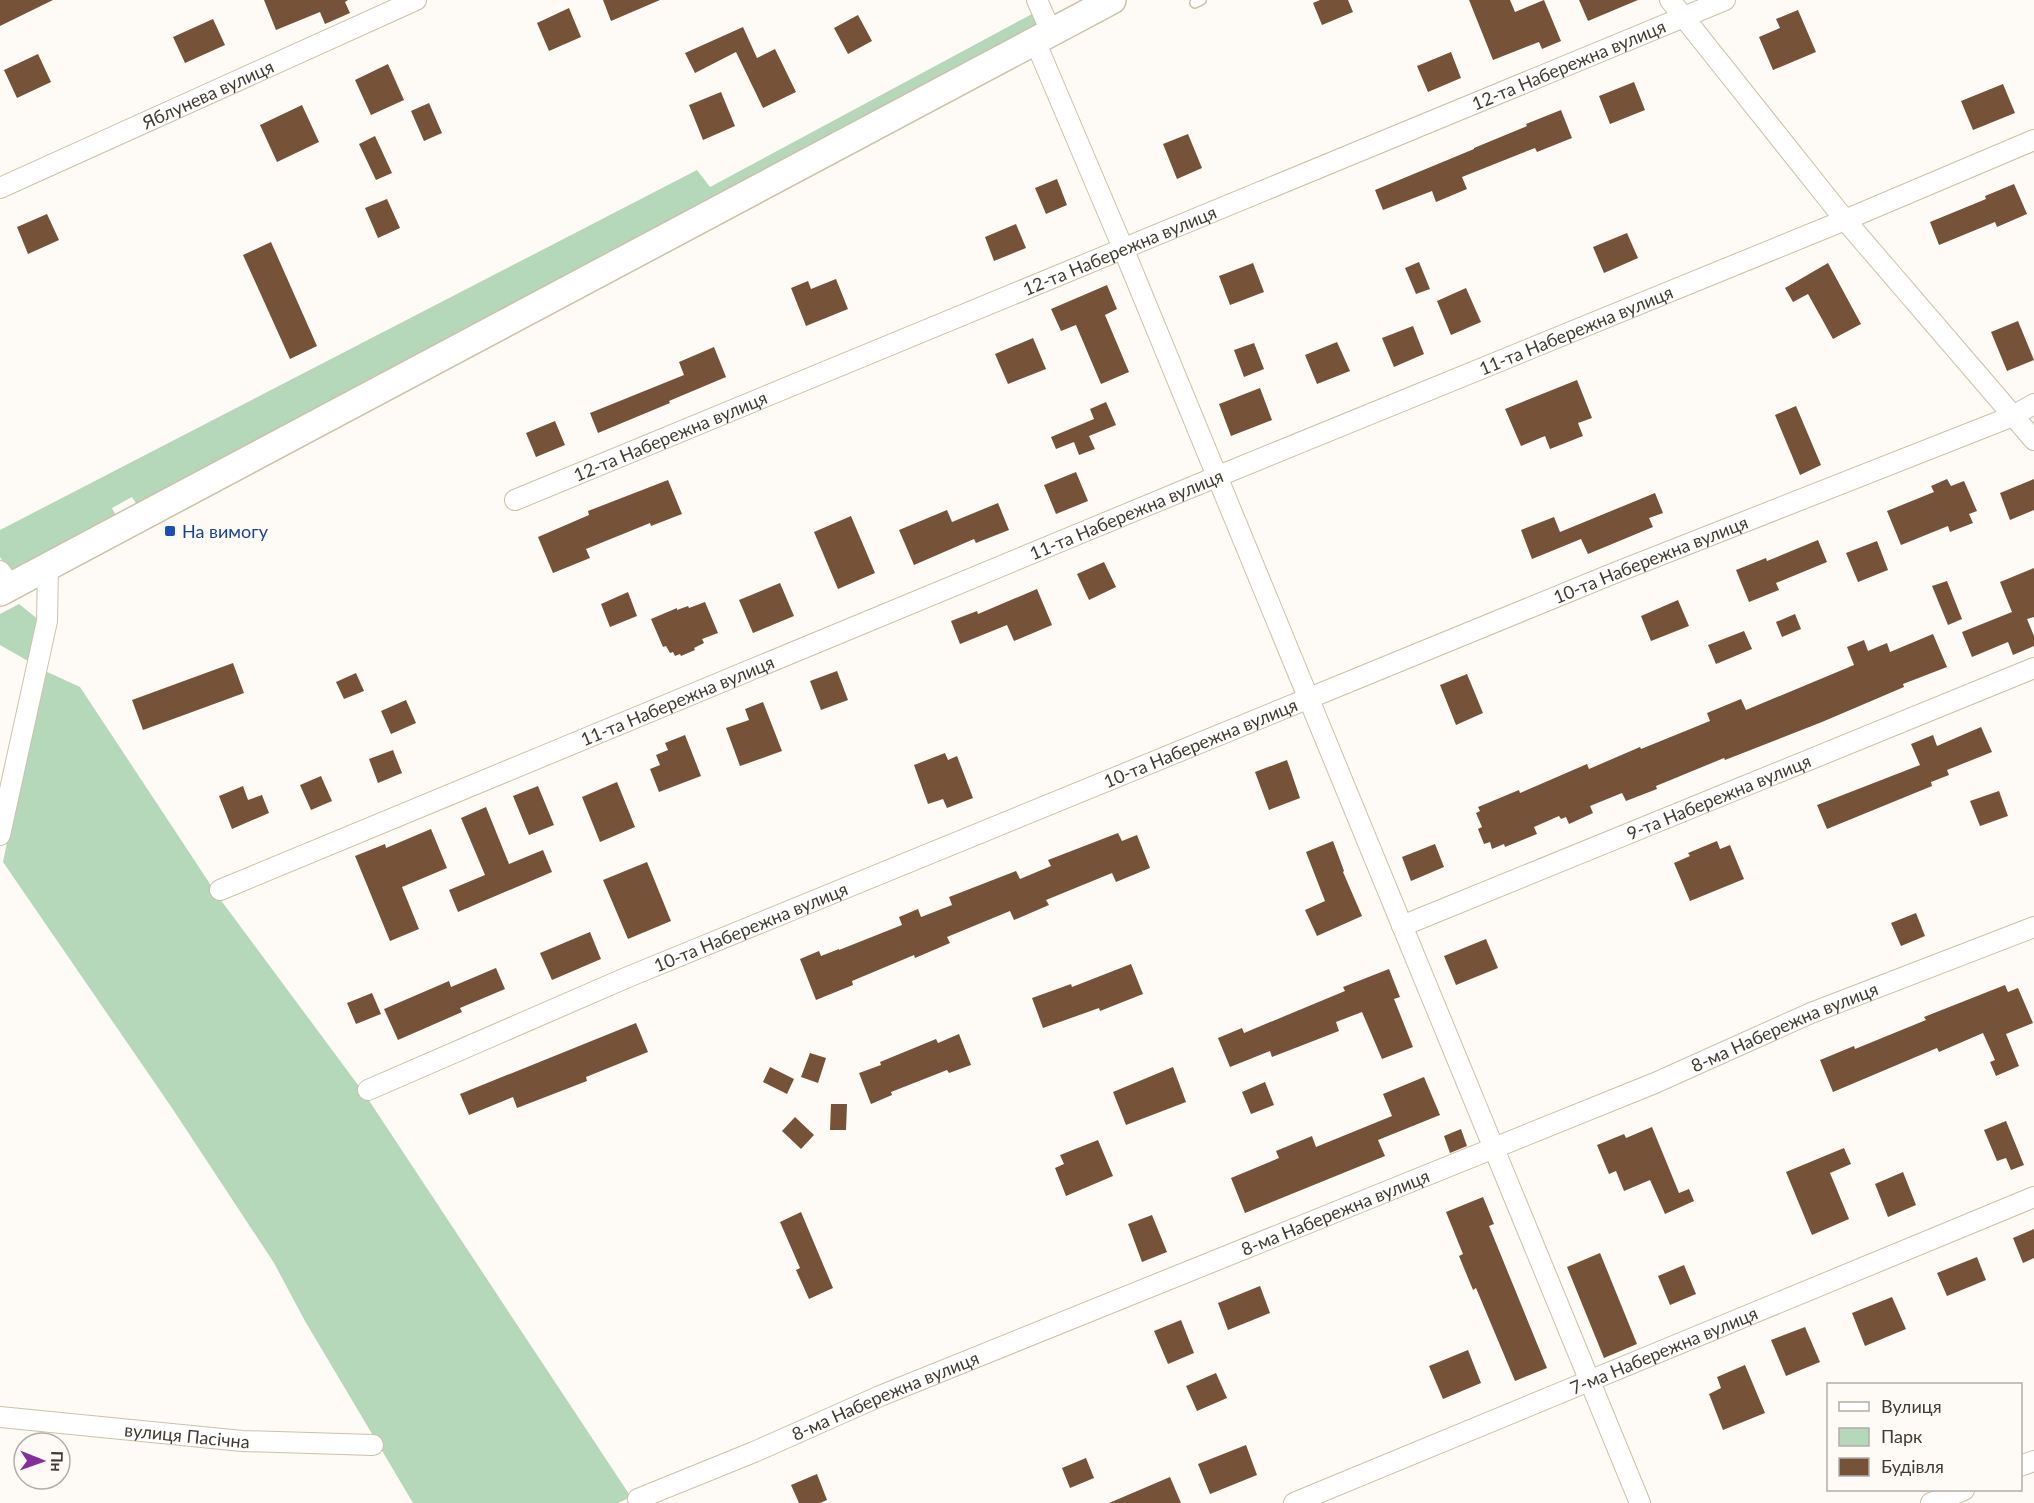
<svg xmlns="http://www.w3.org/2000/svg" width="2034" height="1503" viewBox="0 0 2034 1503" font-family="Lato,sans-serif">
<rect width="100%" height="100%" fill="#fefbf6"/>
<!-- green -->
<g fill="#b5d8bb">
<path d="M 1032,14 L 1037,24 L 137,505 L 132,497 L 112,508 L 116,516 L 10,572 L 0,557 L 0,530 L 697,170 L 710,187 Z"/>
<path d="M 19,604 L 39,620 L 28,661 L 0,645 L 0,614 Z"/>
<path d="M 43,670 L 80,687 L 220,899 L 364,1093 L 631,1497 L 618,1503 L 413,1503 L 305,1321 L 274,1263 L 172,1108 L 3,862 Z"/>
</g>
<!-- building -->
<g fill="#765238">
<path d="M 0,0 L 53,0 L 0,26 Z"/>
<path d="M 264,0 L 348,0 L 345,2 L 350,13 L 325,24 L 320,12 L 276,30 Z"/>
<path d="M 603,0 L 660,0 L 611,21 Z"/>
<path d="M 1320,0 L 1348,0 L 1353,12 L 1322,25 L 1313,3 Z"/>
<path d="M 1469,0 L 1510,0 L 1515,12 L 1544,0 L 1561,41 L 1542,49 L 1539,42 L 1493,60 Z"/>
<path d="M 1579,0 L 1638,0 L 1588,21 Z"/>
<path d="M 569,8 L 581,37 L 549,51 L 537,23 Z"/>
<path d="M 1798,10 L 1816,52 L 1773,70 L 1759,37 L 1780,28 L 1776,19 Z"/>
<path d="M 858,15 L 872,41 L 848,54 L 834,28 Z"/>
<path d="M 213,19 L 225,45 L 185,63 L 173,37 Z"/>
<path d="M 743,27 L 757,58 L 775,49 L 796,92 L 763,108 L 736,52 L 695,73 L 685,53 Z"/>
<path d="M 1451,52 L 1461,78 L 1428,92 L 1417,66 Z"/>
<path d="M 38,54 L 51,82 L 17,98 L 4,70 Z"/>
<path d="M 388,64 L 404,100 L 371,115 L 355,80 Z"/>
<path d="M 1634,82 L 1645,110 L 1610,124 L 1599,96 Z"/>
<path d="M 2003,84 L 2015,113 L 1973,130 L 1961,101 Z"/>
<path d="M 721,92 L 735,126 L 703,140 L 689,105 Z"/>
<path d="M 429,103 L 442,133 L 424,141 L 411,111 Z"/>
<path d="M 302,105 L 319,142 L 277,162 L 260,125 Z"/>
<path d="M 1561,110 L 1572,138 L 1537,152 L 1535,148 L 1462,177 L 1467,189 L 1436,202 L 1432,191 L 1383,210 L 1375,190 L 1474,149 L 1474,148 L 1527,126 L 1526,124 Z"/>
<path d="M 1188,134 L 1202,168 L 1177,179 L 1163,144 Z"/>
<path d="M 375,136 L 392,173 L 376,180 L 359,144 Z"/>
<path d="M 1057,179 L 1067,205 L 1046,214 L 1035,188 Z"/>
<path d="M 2014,184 L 2027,214 L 1997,227 L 1995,222 L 1939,245 L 1930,222 L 1986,199 L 1985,196 Z"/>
<path d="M 387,199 L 400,228 L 378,238 L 365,208 Z"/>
<path d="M 47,214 L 59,240 L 28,254 L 17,227 Z"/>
<path d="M 1016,224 L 1026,248 L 994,261 L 985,237 Z"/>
<path d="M 1627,233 L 1638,258 L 1604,273 L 1593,247 Z"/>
<path d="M 271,242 L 317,346 L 290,359 L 243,255 Z"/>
<path d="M 1419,262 L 1430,289 L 1416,294 L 1405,268 Z"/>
<path d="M 1253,263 L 1264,292 L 1230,305 L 1219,276 Z"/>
<path d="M 1828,263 L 1861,324 L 1833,339 L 1808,294 L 1793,302 L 1785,288 Z"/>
<path d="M 836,279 L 848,309 L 806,326 L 791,288 L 808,281 L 811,289 Z"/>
<path d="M 1107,285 L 1117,309 L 1105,315 L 1129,372 L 1101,384 L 1076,325 L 1061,331 L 1051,309 Z"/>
<path d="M 1466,288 L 1481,322 L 1451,335 L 1437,301 Z"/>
<path d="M 2018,321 L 2034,360 L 2007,371 L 1991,332 Z"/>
<path d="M 1413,326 L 1424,354 L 1394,367 L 1382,338 Z"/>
<path d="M 1033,338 L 1046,369 L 1008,384 L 995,354 Z"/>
<path d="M 1337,342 L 1350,371 L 1317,384 L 1305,355 Z"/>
<path d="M 1254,343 L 1264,369 L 1244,377 L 1234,350 Z"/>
<path d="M 714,347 L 726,377 L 669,401 L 670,403 L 598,433 L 590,413 L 684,375 L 679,362 Z"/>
<path d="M 1577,380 L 1592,418 L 1578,423 L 1583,436 L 1550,449 L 1545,436 L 1521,446 L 1505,409 Z"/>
<path d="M 1260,388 L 1272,420 L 1231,436 L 1219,404 Z"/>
<path d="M 1106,402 L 1116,425 L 1089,436 L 1095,449 L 1079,455 L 1074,442 L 1056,449 L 1051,437 L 1094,419 L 1090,409 Z"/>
<path d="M 1796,406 L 1821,465 L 1800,475 L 1775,415 Z"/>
<path d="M 555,421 L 565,445 L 536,457 L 526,433 Z"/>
<path d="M 1076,472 L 1088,501 L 1056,514 L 1044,485 Z"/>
<path d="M 1947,479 L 1951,486 L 1964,481 L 1977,511 L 1969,514 L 1973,523 L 1950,532 L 1948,526 L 1901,545 L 1887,511 L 1934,492 L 1931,486 Z"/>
<path d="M 2034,479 L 2034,510 L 2010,520 L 2000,493 Z"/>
<path d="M 668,480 L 682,514 L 651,526 L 650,523 L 586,549 L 590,558 L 553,573 L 538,537 L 589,515 L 588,511 Z"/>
<path d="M 1655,493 L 1663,513 L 1649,518 L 1653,527 L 1588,554 L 1581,539 L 1532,559 L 1521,530 L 1554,517 L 1560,532 Z"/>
<path d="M 998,503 L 1009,530 L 976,543 L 974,539 L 914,565 L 899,530 L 947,510 L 952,522 Z"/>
<path d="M 851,516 L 875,573 L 838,589 L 814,532 Z"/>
<path d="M 1818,540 L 1827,562 L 1776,583 L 1779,590 L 1749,602 L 1736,570 L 1766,558 L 1767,561 Z"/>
<path d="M 1877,541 L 1888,570 L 1858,582 L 1846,553 Z"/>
<path d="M 1104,562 L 1116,587 L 1089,600 L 1077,574 Z"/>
<path d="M 2034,568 L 2034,617 L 2027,619 L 2034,636 L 2034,646 L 2013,655 L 2008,642 L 1972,657 L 1962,632 L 2012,612 L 2000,582 Z"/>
<path d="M 1947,581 L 1962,619 L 1948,625 L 1932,586 Z"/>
<path d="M 780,583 L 794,616 L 753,633 L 739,600 Z"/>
<path d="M 1037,589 L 1052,625 L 1014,641 L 1007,625 L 960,644 L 951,621 L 977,611 L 978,614 Z"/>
<path d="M 628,592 L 637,616 L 610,627 L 601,604 Z"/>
<path d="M 1678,600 L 1689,626 L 1651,641 L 1641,616 Z"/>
<path d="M 705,602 L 718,633 L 702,639 L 704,643 L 694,648 L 695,650 L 681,656 L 680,654 L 675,656 L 673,652 L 670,653 L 666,646 L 663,647 L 651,619 L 677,608 L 677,610 L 688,606 L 689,608 Z"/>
<path d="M 1795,614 L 1801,629 L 1782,637 L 1776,622 Z"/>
<path d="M 1744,631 L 1752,649 L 1716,664 L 1708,645 Z"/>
<path d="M 1933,634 L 1947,667 L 1903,684 L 1904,687 L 1822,722 L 1725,760 L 1724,758 L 1656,786 L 1657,789 L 1626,801 L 1622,793 L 1590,806 L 1593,813 L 1569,824 L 1566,817 L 1561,819 L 1559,816 L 1534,827 L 1537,834 L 1505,847 L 1504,844 L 1492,849 L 1490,842 L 1484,844 L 1478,829 L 1482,827 L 1476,813 L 1480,811 L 1478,807 L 1519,790 L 1520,793 L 1587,764 L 1589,769 L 1640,747 L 1641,749 L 1710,721 L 1707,713 L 1741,699 L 1746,710 L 1854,665 L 1847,647 L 1864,640 L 1868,651 L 1887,643 L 1890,652 Z"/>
<path d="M 233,663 L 244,693 L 143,730 L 132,700 Z"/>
<path d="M 837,671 L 848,700 L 821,710 L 810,681 Z"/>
<path d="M 356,673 L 364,691 L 344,699 L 336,682 Z"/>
<path d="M 1467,674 L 1483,713 L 1456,725 L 1440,685 Z"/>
<path d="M 406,700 L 416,723 L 391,734 L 381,711 Z"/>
<path d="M 763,702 L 782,751 L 740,766 L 726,728 L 749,720 L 745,709 Z"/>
<path d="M 1981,727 L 1992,752 L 1947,770 L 1949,775 L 1931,782 L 1932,786 L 1827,829 L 1817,805 L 1920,765 L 1911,744 L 1933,735 L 1937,746 Z"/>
<path d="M 685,735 L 701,776 L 659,792 L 650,769 L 660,765 L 656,755 L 668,750 L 665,743 Z"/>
<path d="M 393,750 L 402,773 L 378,783 L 369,759 Z"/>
<path d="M 945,753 L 948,760 L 957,756 L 973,798 L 947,808 L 943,799 L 928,804 L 914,765 Z"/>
<path d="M 1287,760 L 1300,798 L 1269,810 L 1255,772 Z"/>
<path d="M 321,776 L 332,801 L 311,810 L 300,785 Z"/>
<path d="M 617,782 L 635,827 L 600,842 L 582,797 Z"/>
<path d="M 243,786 L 248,800 L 262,795 L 269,813 L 232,829 L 219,796 Z"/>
<path d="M 538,786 L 554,825 L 529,835 L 513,796 Z"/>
<path d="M 1999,791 L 2008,816 L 1980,826 L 1970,801 Z"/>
<path d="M 486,807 L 509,864 L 543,850 L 552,872 L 458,912 L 449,890 L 485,875 L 461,818 Z"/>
<path d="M 431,829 L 447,868 L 402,887 L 419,929 L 390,941 L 355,856 L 385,844 L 386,848 Z"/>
<path d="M 1118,833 L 1122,841 L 1137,835 L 1150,868 L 1116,882 L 1112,873 L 1046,900 L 1049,905 L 1014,920 L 1010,911 L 947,937 L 950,943 L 915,958 L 914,955 L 852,981 L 853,985 L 816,1000 L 800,959 L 819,951 L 821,956 L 839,949 L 839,950 L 902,925 L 899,917 L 918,909 L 921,917 L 952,905 L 949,897 L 1016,871 L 1020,879 L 1051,866 L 1048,860 Z"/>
<path d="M 1333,841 L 1344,871 L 1343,872 L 1362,916 L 1317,936 L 1305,910 L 1325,901 L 1306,852 Z"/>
<path d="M 1717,841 L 1720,849 L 1730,845 L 1744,879 L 1690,901 L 1674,863 L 1690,856 L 1688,853 Z"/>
<path d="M 1435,844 L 1444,867 L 1411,881 L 1402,857 Z"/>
<path d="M 647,862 L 671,921 L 628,939 L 603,880 Z"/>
<path d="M 1916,913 L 1925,936 L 1901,946 L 1891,923 Z"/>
<path d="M 590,932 L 601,959 L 552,980 L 540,953 Z"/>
<path d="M 1486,939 L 1498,968 L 1456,985 L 1444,956 Z"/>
<path d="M 1131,964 L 1143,994 L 1100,1011 L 1099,1008 L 1043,1028 L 1032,998 L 1071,984 L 1072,987 Z"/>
<path d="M 496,968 L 505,989 L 460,1008 L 462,1012 L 398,1040 L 384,1009 L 449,981 L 451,987 Z"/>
<path d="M 1389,969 L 1400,997 L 1394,999 L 1413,1047 L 1382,1059 L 1362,1012 L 1336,1022 L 1339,1031 L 1272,1057 L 1270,1051 L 1230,1067 L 1218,1038 L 1242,1028 L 1244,1033 L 1345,991 L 1343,987 Z"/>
<path d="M 2005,985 L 2008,992 L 2018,988 L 2033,1023 L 2006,1034 L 2019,1066 L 1996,1076 L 1990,1062 L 1995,1060 L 1983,1033 L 1939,1052 L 1937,1048 L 1833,1092 L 1820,1060 L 1854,1046 L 1855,1049 L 1926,1020 L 1924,1017 Z"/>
<path d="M 372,993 L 381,1014 L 356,1024 L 347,1003 Z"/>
<path d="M 636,1023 L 648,1052 L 586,1077 L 587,1081 L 517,1108 L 513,1097 L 469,1115 L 460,1094 Z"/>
<path d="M 959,1034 L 971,1065 L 949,1073 L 947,1070 L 891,1092 L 892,1095 L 871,1104 L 859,1073 L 881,1065 L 880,1062 L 936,1039 L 938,1043 Z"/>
<path d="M 810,1053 L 826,1058 L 818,1083 L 801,1077 Z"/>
<path d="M 770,1067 L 794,1079 L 787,1094 L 763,1082 Z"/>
<path d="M 1173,1067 L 1186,1102 L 1126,1125 L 1113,1092 Z"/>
<path d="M 1424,1077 L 1440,1115 L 1378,1140 L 1385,1156 L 1245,1213 L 1231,1178 L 1279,1158 L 1276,1151 L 1312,1136 L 1316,1147 L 1392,1116 L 1383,1094 Z"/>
<path d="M 1265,1082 L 1274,1105 L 1251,1114 L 1242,1092 Z"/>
<path d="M 831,1104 L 847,1104 L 846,1130 L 830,1130 Z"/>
<path d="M 795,1117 L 814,1135 L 801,1149 L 782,1131 Z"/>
<path d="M 2006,1121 L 2024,1165 L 2011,1170 L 2006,1158 L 1997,1161 L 1984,1130 Z"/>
<path d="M 1652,1127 L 1679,1193 L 1689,1189 L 1694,1201 L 1665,1214 L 1650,1180 L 1624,1191 L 1616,1171 L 1609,1174 L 1597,1145 L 1624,1134 L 1626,1138 Z"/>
<path d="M 1461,1129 L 1467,1146 L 1450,1153 L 1444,1136 Z"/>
<path d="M 1098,1140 L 1113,1176 L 1066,1196 L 1055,1168 L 1064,1164 L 1060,1155 Z"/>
<path d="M 1844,1148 L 1851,1164 L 1830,1173 L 1849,1219 L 1812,1235 L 1786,1172 Z"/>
<path d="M 1903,1172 L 1916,1205 L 1888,1217 L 1875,1184 Z"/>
<path d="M 1483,1197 L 1494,1224 L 1489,1226 L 1547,1368 L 1515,1381 L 1476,1288 L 1473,1290 L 1459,1256 L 1463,1254 L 1446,1212 Z"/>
<path d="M 801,1212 L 833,1288 L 809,1299 L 796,1270 L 800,1268 L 780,1222 Z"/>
<path d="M 1152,1215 L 1167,1252 L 1142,1262 L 1128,1224 Z"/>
<path d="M 2034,1229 L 2034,1258 L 2023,1263 L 2013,1238 Z"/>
<path d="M 1600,1253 L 1637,1344 L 1604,1358 L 1567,1267 Z"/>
<path d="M 1977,1257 L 1986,1280 L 1947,1296 L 1937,1273 Z"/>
<path d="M 1684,1265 L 1696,1294 L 1670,1305 L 1658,1276 Z"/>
<path d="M 1260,1286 L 1270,1313 L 1228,1330 L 1218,1303 Z"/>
<path d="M 1892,1297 L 1906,1329 L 1865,1346 L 1852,1313 Z"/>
<path d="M 1181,1320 L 1194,1353 L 1168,1364 L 1154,1331 Z"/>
<path d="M 1805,1327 L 1820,1362 L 1786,1376 L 1771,1340 Z"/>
<path d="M 1468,1350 L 1481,1383 L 1443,1399 L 1429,1366 Z"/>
<path d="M 1745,1365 L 1765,1413 L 1723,1430 L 1709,1394 L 1721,1388 L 1717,1377 Z"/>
<path d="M 1216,1373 L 1227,1398 L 1197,1411 L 1186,1386 Z"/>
<path d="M 1246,1445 L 1257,1475 L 1210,1494 L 1198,1464 Z"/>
<path d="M 1086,1458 L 1094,1478 L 1070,1488 L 1062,1468 Z"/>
<path d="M 817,1474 L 827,1500 L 820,1503 L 799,1503 L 791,1485 Z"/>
<path d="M 1170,1477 L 1181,1503 L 1109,1503 Z"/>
</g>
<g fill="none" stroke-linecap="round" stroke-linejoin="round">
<!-- lane casing -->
<g stroke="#ccc1a9" stroke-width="12">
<path id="lane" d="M 1195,3 L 1201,0"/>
</g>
<!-- street casing -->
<g stroke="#ccc1a9" stroke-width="22">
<g id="street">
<path d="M 1037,0 L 1051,32"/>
<path d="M 1670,0 L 1845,220 L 2034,440"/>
<path d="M 1035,41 L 1123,248 L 1640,1503"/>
<path id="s1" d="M 0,188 L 416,0"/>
<path id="s2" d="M 515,500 L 1725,0"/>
<path d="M 0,571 L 11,587"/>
<path d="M 0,835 L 47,621 L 48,567"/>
<path id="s3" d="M 220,890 L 1216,477 L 1845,220 L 2034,140"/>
<path id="s4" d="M 1402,926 L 2034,668"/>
<path id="s5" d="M 368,1090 L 628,977 L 1307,699 L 1612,574 L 2013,416 L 2034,404"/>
<path id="s6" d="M 0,1417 L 242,1441 L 373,1445"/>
<path d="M 2020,1466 L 2034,1461"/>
<path id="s7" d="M 638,1499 L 754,1452 L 880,1396 L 1655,1083 L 1811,1013 L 2034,927"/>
<path id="s8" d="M 1294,1503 L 2034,1197"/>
<path d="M 1931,1503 L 1964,1490"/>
</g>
</g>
<!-- secondary casing -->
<g stroke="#ccc1a9" stroke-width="30">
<path id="secondary" d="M 0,592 L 1112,0"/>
</g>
<!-- lane -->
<use href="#lane" stroke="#fff" stroke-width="9"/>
<!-- street -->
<use href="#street" stroke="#fff" stroke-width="20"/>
<!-- secondary -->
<use href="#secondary" stroke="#fff" stroke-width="27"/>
</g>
<!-- markers -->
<rect fill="#1a4fb4" stroke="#fefbf6" stroke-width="2" x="164" y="525" width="12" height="12" rx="3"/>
<g text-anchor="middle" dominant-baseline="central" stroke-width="6" stroke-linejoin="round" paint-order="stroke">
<!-- street labels -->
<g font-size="18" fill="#403b31" stroke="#fefbf6">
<text stroke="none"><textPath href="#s2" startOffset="1140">12-та Набережна вулиця</textPath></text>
<text stroke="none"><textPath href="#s1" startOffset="228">Яблунева вулиця</textPath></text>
<text stroke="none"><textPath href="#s2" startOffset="654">12-та Набережна вулиця</textPath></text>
<text stroke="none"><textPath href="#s3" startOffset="1467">11-та Набережна вулиця</textPath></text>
<text stroke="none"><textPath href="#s2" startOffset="168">12-та Набережна вулиця</textPath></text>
<text stroke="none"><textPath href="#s3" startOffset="981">11-та Набережна вулиця</textPath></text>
<text stroke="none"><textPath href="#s5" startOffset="1388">10-та Набережна вулиця</textPath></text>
<text stroke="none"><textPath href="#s3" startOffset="495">11-та Набережна вулиця</textPath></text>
<text stroke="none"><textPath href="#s5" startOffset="902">10-та Набережна вулиця</textPath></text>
<text stroke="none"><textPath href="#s4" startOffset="342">9-та Набережна вулиця</textPath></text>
<text stroke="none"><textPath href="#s5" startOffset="416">10-та Набережна вулиця</textPath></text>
<text stroke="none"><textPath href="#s7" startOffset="1240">8-ма Набережна вулиця</textPath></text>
<text stroke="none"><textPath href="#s7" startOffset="754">8-ма Набережна вулиця</textPath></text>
<text stroke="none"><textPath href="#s8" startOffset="400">7-ма Набережна вулиця</textPath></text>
<text stroke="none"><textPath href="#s7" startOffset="268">8-ма Набережна вулиця</textPath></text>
<text stroke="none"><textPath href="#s6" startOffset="188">вулиця Пасічна</textPath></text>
</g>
<!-- transit labels -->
<g font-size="18" fill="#164399" stroke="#fefbf6" text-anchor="start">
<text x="182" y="531">На вимогу</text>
</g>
</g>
<!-- legend -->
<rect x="1827" y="1383" width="195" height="108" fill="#fefbf6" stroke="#b2aea7" stroke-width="1.5"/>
<rect x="1839" y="1402" width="30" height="9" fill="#ffffff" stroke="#b2aea7" stroke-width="1.5"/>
<text x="1881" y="1413" font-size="18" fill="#403b31">Вулиця</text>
<rect x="1839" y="1428" width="30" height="18" fill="#b5d8bb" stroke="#b2aea7" stroke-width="1.5"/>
<text x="1881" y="1443" font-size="18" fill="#403b31">Парк</text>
<rect x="1839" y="1458" width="30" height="18" fill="#765238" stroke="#b2aea7" stroke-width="1.5"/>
<text x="1881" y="1473" font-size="18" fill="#403b31">Будівля</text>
<!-- north arrow -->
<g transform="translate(42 1461) rotate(91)"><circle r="28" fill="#fefbf6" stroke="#b2aea7" stroke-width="1.5"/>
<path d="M0-4.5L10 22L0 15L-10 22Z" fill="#83309e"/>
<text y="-9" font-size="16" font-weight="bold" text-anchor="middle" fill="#403b31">Пн</text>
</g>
</svg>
